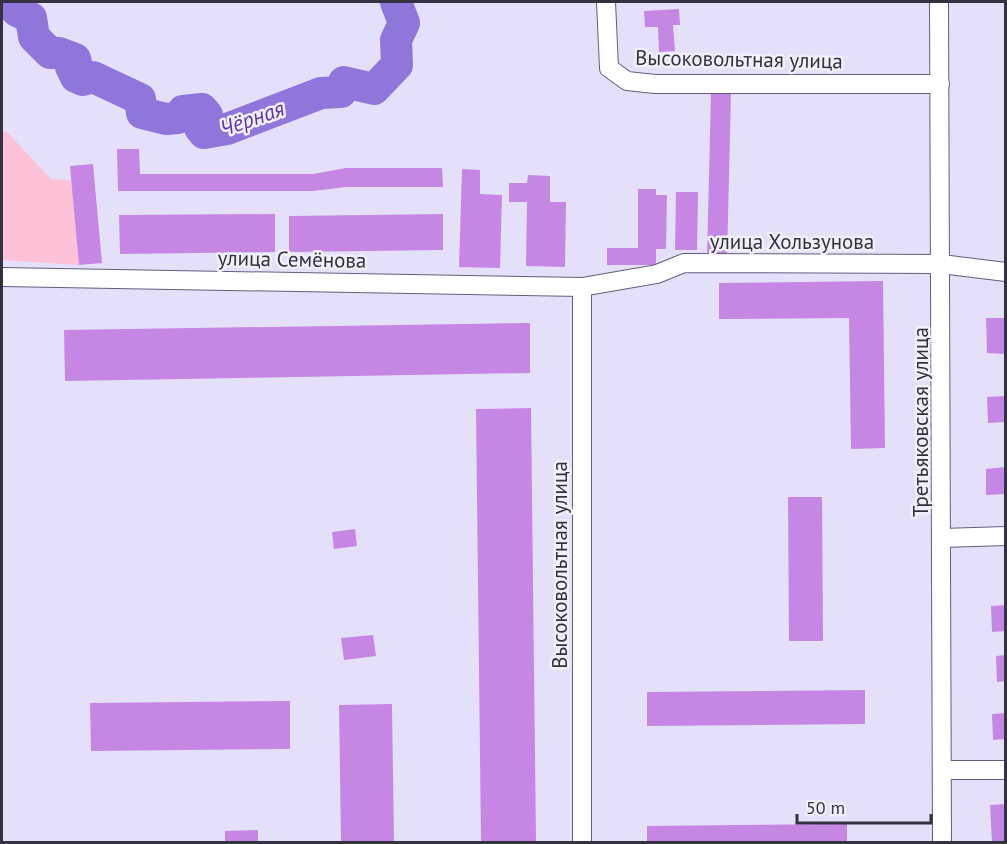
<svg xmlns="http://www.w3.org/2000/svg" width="1007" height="844" viewBox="0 0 1007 844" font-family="'PT Sans',sans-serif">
<rect width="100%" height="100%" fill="#e5e0f9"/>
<!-- green -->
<path fill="#fdc1d8" d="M 2,131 L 7,132 L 51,179 L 72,180 L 79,265 L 2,260 Z"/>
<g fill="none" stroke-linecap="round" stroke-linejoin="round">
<!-- river -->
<path stroke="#9076da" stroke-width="32" d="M 8,2 L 17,11 L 31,18 L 34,37 L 50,53 L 59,53 L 75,59 L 76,63 L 71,67 L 76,77 L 83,80 L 93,77 L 140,99 L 142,113 L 166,119 L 178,118 L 183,111 L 202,109 L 207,115 L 200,128 L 204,133 L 227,129 L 321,93 L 341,92 L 344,87 L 344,82 L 374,89 L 397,65 L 396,40 L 404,23 L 396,2"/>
</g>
<!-- building -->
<g fill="#c687e4">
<path d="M 679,9 L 680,25 L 673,25 L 675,51 L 659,52 L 658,27 L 645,27 L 644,11 Z"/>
<path d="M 711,92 L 731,93 L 727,260 L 707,259 Z"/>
<path d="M 117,149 L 139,149 L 140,174 L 313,174 L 346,168 L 442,168 L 443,187 L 346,187 L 313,191 L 118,191 Z"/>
<path d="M 93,164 L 102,263 L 79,265 L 70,166 Z"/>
<path d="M 462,169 L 480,170 L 480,194 L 502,195 L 500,268 L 459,267 Z"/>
<path d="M 528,175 L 550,176 L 550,202 L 566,202 L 565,267 L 526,266 L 527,202 L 509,202 L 509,183 L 527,183 Z"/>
<path d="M 638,189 L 656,189 L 656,195 L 667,195 L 666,249 L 656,249 L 656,265 L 607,265 L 607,248 L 638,248 Z"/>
<path d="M 676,192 L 698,192 L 697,250 L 675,250 Z"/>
<path d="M 275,214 L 275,252 L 120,254 L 119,215 Z"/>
<path d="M 443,214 L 443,250 L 289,252 L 289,216 Z"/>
<path d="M 883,281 L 885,448 L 851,449 L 849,318 L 719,319 L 719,283 Z"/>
<path d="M 986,318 L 1006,318 L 1006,354 L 987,353 Z"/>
<path d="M 530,323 L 530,373 L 65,381 L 64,330 Z"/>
<path d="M 1006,396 L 1006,422 L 988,423 L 987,397 Z"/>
<path d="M 531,408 L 536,842 L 481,842 L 476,409 Z"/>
<path d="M 1006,467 L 1006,494 L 986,495 L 986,469 Z"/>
<path d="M 788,497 L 822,497 L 823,641 L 789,641 Z"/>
<path d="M 355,529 L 357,546 L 334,549 L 332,532 Z"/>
<path d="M 1006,605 L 1006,631 L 992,632 L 991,606 Z"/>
<path d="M 373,635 L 376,656 L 344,660 L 341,638 Z"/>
<path d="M 1006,655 L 1006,681 L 997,682 L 996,656 Z"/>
<path d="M 865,690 L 865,724 L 647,726 L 647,692 Z"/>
<path d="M 290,701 L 290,749 L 91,751 L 90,703 Z"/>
<path d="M 392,704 L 394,842 L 341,842 L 339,705 Z"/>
<path d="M 1006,713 L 1006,739 L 993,740 L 992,714 Z"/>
<path d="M 1006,804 L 1006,842 L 992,842 L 990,805 Z"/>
<path d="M 847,824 L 847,842 L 647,842 L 647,826 Z"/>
<path d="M 258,830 L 258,842 L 225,842 L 225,831 Z"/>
</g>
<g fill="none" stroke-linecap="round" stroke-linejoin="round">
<!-- minor casing -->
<g stroke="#645d80" stroke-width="20">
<g id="minor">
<path d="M 606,2 L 609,68 L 627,81 L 655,84 L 940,84"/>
<path d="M 939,2 L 942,842"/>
<path d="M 2,277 L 582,287 L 657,274 L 684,263 L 941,264 L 1006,272"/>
<path d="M 582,287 L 582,842"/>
<path d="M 942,538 L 1006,536"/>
<path d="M 943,770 L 1006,770"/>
</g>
</g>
<!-- minor -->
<use href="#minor" stroke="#fff" stroke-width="18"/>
</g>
<g text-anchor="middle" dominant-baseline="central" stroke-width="5" stroke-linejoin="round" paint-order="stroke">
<!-- street labels -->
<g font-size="21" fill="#343141" stroke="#f1f0f8">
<text transform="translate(739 59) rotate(1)">Высоковольтная улица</text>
<text x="792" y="241">улица Хользунова</text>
<text transform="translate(292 259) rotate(1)">улица Семёнова</text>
<text transform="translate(920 422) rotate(-90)">Третьяковская улица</text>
<text transform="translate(559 565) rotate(-90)">Высоковольтная улица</text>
</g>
<!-- water labels -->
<g font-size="22" font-style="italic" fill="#5e35aa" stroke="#f1f0f8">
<text transform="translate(252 118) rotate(-19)">Чёрная</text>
</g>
</g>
<!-- border -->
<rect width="1007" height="844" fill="none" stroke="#343141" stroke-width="6"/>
<!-- scale -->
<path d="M797 814v9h134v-9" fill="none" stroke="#343141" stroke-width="3"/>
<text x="806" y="814" font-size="18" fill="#343141" stroke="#f1f0f8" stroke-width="4.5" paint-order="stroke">50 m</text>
</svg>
